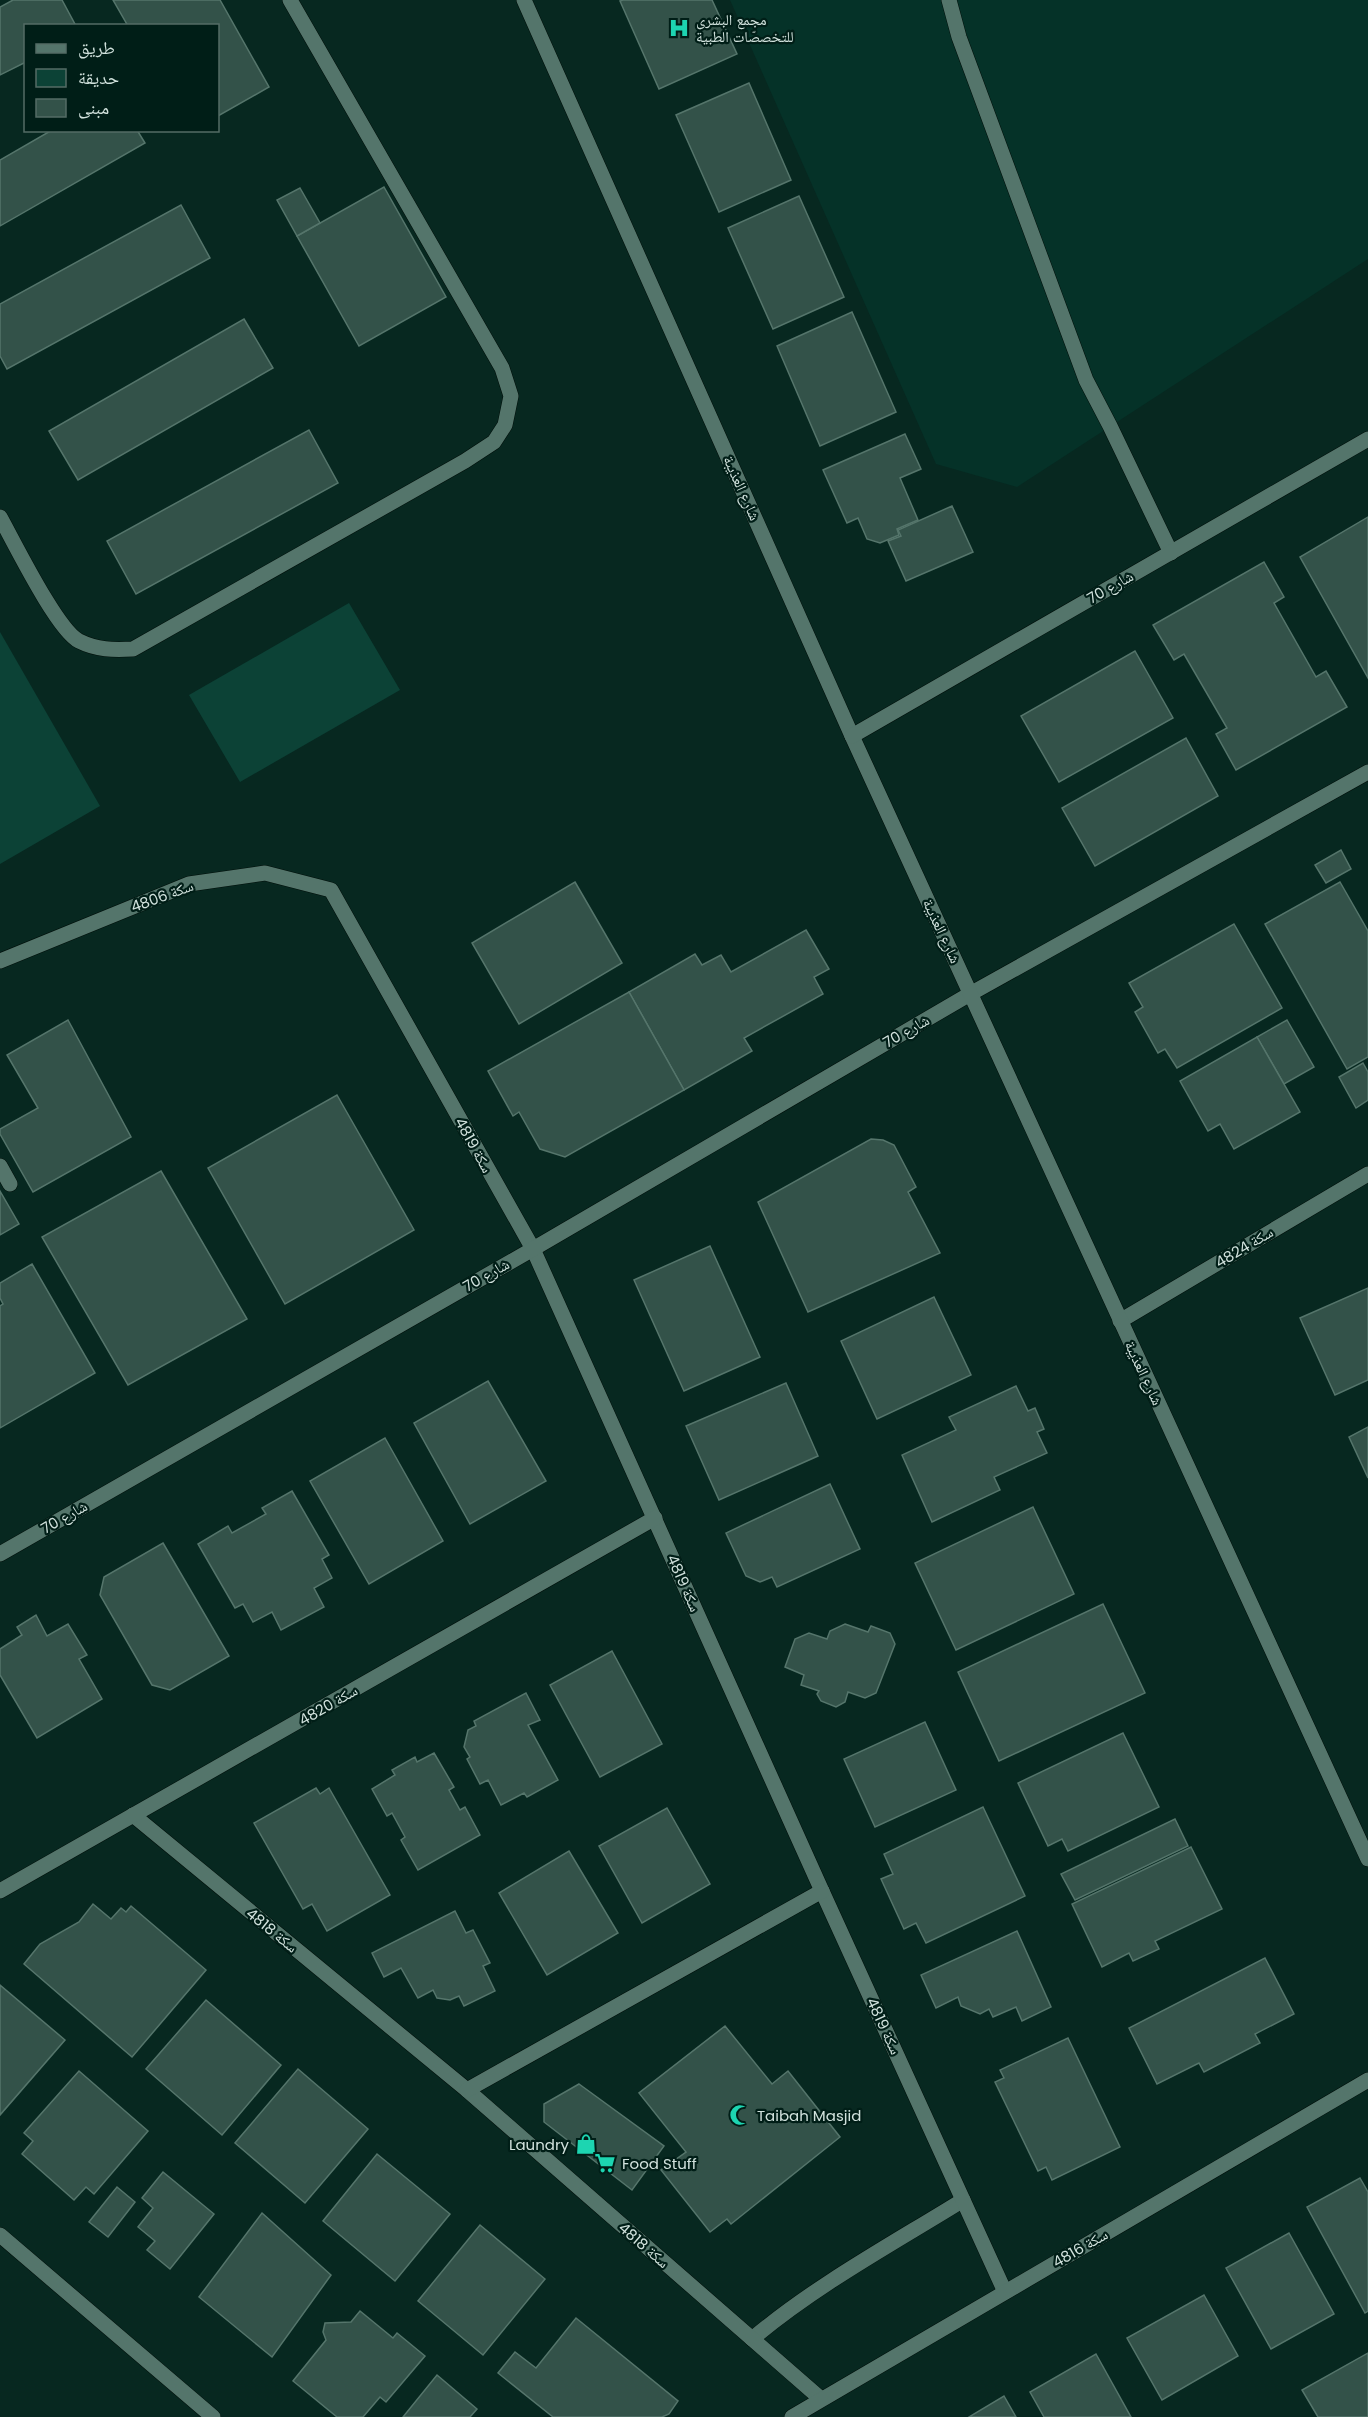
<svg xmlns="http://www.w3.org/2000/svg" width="1368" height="2417" viewBox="0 0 1368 2417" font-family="Poppins,'Noto Naskh Arabic',sans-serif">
<rect width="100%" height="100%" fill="#072820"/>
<!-- built -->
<path fill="#053228" d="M 730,0 L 1368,0 L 1368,259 L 1017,487 L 936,464 Z"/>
<!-- green -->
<g fill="#0c4236">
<path d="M 349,603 L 400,690 L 240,782 L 189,695 Z"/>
<path d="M 0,632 L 100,806 L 0,864 Z"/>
</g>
<!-- building -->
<g fill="#335249" stroke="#55756b" stroke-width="1.5">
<path d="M 13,0 L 62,0 L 76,26 L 26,26 L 26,62 L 0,75 L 0,7 Z"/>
<path d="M 113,0 L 220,0 L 269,87 L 218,116 L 218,26 L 128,26 Z"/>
<path d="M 623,0 L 712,0 L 737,54 L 659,89 L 620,1 Z"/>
<path d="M 749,83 L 791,180 L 719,212 L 676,115 Z"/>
<path d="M 52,130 L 137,130 L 145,143 L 0,226 L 0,160 Z"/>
<path d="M 384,187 L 446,297 L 359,346 L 297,236 Z"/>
<path d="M 300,188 L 320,223 L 297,236 L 277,200 Z"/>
<path d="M 799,196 L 844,297 L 773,329 L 728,228 Z"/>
<path d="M 181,205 L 210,258 L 7,369 L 0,356 L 0,304 Z"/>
<path d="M 852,312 L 896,412 L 820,446 L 777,346 Z"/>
<path d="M 244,319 L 273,368 L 78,480 L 49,431 Z"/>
<path d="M 309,430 L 338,483 L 136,594 L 107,541 Z"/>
<path d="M 905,434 L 921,469 L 900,478 L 918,520 L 897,529 L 899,535 L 880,543 L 867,539 L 858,518 L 847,523 L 823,470 Z"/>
<path d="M 952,506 L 973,552 L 906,581 L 888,541 L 901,536 L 898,530 Z"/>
<path d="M 1368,517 L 1368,678 L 1300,557 Z"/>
<path d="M 1264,562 L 1284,597 L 1274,603 L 1316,677 L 1326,671 L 1347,707 L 1236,770 L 1216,734 L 1227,728 L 1184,654 L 1174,660 L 1153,625 Z"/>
<path d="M 1135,651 L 1173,718 L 1059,782 L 1021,716 Z"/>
<path d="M 1186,738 L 1218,796 L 1095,866 L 1062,808 Z"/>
<path d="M 1341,850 L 1351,869 L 1326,883 L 1315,865 Z"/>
<path d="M 575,882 L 622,963 L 519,1024 L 472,943 Z"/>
<path d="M 1340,882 L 1368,931 L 1368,1057 L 1347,1069 L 1265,924 Z"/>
<path d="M 1234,924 L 1282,1008 L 1177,1068 L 1165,1049 L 1158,1053 L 1135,1012 L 1143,1007 L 1129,983 Z"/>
<path d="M 806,930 L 829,969 L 814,977 L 823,994 L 744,1038 L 752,1051 L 684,1090 L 629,992 L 695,954 L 702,965 L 721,955 L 731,972 Z"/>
<path d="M 629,992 L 684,1090 L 565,1157 L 540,1149 L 519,1112 L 513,1116 L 488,1071 Z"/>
<path d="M 68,1020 L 131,1137 L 33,1192 L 0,1134 L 0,1129 L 38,1108 L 7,1055 Z"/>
<path d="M 1287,1020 L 1314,1067 L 1284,1084 L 1257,1037 Z"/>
<path d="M 1257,1037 L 1300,1112 L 1234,1149 L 1220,1124 L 1208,1131 L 1180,1081 Z"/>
<path d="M 1363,1063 L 1368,1072 L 1368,1100 L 1356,1108 L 1339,1077 Z"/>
<path d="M 337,1095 L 414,1230 L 285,1304 L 208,1168 Z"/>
<path d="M 871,1139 L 883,1140 L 894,1145 L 916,1187 L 908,1192 L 940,1253 L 808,1312 L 758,1202 Z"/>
<path d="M 161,1171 L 247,1319 L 128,1385 L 42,1237 Z"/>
<path d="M 0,1191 L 19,1224 L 0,1235 Z"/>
<path d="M 710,1246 L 760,1357 L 684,1391 L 634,1280 Z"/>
<path d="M 32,1264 L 95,1373 L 0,1428 L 0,1306 L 3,1304 L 0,1298 L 0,1283 Z"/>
<path d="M 1368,1288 L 1368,1380 L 1335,1395 L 1300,1318 Z"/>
<path d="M 934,1297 L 971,1375 L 877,1419 L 841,1341 Z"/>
<path d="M 488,1381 L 546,1481 L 470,1524 L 414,1423 Z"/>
<path d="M 786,1383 L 818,1456 L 719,1500 L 686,1426 Z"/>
<path d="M 1016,1386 L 1028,1411 L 1035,1408 L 1044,1429 L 1037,1432 L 1047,1453 L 994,1477 L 1000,1490 L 932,1522 L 902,1455 L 956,1430 L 949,1417 Z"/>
<path d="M 1368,1427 L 1368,1478 L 1349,1437 Z"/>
<path d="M 385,1438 L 443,1541 L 369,1584 L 310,1481 Z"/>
<path d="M 830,1484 L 860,1549 L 777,1587 L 772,1577 L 760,1582 L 746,1576 L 726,1533 Z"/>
<path d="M 292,1491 L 329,1555 L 322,1559 L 332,1578 L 314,1588 L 324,1607 L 281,1630 L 272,1612 L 253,1622 L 243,1604 L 235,1608 L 198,1544 L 228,1526 L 232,1533 L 266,1514 L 262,1508 Z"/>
<path d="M 1033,1507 L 1074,1594 L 956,1650 L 915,1563 Z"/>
<path d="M 163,1543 L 229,1656 L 170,1690 L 152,1685 L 100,1595 L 104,1577 Z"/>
<path d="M 1103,1604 L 1145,1693 L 999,1761 L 958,1672 Z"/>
<path d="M 36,1615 L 47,1636 L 68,1624 L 87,1655 L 79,1659 L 102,1699 L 37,1738 L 0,1675 L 0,1649 L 22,1635 L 17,1627 Z"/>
<path d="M 845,1624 L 868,1632 L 871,1626 L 890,1633 L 895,1644 L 876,1693 L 865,1698 L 848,1692 L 845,1702 L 836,1707 L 821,1701 L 817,1694 L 819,1691 L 801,1685 L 804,1675 L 785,1667 L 795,1639 L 809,1633 L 827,1639 L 830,1631 Z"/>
<path d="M 612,1651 L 662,1744 L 600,1777 L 550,1685 Z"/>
<path d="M 526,1693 L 540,1720 L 528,1725 L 558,1780 L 527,1797 L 524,1793 L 501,1805 L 488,1780 L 480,1784 L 467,1759 L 470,1757 L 464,1747 L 468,1730 L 476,1726 L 474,1721 Z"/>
<path d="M 925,1722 L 956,1790 L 875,1827 L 844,1759 Z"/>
<path d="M 1123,1733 L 1159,1807 L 1068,1851 L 1062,1839 L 1048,1846 L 1018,1783 Z"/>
<path d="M 434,1753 L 454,1787 L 449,1790 L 460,1810 L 465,1807 L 480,1835 L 418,1870 L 401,1840 L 405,1837 L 392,1813 L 387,1816 L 372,1789 L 395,1775 L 392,1770 L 415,1757 L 417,1762 Z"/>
<path d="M 316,1788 L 320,1794 L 329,1788 L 390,1895 L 327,1931 L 312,1904 L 303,1909 L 254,1823 Z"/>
<path d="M 983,1807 L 1025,1896 L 926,1943 L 916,1923 L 904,1929 L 881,1879 L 893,1874 L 884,1854 Z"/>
<path d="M 667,1808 L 710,1884 L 642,1923 L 599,1846 Z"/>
<path d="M 1175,1819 L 1188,1846 L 1075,1900 L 1061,1874 Z"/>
<path d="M 1191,1847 L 1222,1909 L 1155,1941 L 1159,1949 L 1133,1961 L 1129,1953 L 1102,1967 L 1072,1904 Z"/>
<path d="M 569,1851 L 618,1933 L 547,1975 L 499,1893 Z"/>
<path d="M 93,1904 L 111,1919 L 121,1908 L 126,1912 L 131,1906 L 206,1970 L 132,2057 L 24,1964 L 40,1944 L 79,1922 Z"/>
<path d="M 455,1911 L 466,1933 L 473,1930 L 490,1963 L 483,1966 L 495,1991 L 464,2006 L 459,1996 L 450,2000 L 437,1998 L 433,1990 L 418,1998 L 401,1968 L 384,1977 L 372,1953 Z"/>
<path d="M 1017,1931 L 1051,2007 L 1022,2021 L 1016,2007 L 993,2017 L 989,2009 L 980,2014 L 961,2006 L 958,1997 L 936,2008 L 921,1975 Z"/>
<path d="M 1265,1958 L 1294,2014 L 1255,2034 L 1260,2043 L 1204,2072 L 1199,2063 L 1157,2084 L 1129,2028 Z"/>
<path d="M 0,1985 L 65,2040 L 0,2115 Z"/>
<path d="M 206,2000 L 281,2065 L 222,2135 L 146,2069 Z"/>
<path d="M 725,2026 L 772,2084 L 788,2071 L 840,2137 L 731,2224 L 727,2219 L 710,2232 L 661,2170 L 686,2152 L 639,2093 Z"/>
<path d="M 1068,2038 L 1120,2147 L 1052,2180 L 1046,2167 L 1038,2171 L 995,2082 L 1004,2078 L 1000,2070 Z"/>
<path d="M 298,2069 L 368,2129 L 305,2203 L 235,2143 Z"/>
<path d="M 79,2071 L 148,2131 L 94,2194 L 86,2187 L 74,2200 L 22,2154 L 33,2141 L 24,2133 Z"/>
<path d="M 579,2084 L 664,2146 L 632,2190 L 544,2122 L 544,2104 Z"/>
<path d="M 377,2154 L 450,2214 L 395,2281 L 323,2221 Z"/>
<path d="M 163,2172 L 214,2214 L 170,2269 L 147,2250 L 155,2241 L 138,2227 L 153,2208 L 142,2198 Z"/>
<path d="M 1360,2178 L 1368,2192 L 1368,2311 L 1365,2313 L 1307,2207 Z"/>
<path d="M 117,2187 L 135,2202 L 108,2237 L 89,2222 Z"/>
<path d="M 262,2213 L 331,2275 L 272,2357 L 199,2297 Z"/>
<path d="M 480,2225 L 545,2279 L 483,2355 L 418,2301 Z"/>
<path d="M 1289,2233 L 1334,2314 L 1271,2349 L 1226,2268 Z"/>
<path d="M 1204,2295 L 1238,2356 L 1162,2400 L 1127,2338 Z"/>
<path d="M 360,2311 L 393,2338 L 397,2333 L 425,2356 L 386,2402 L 380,2397 L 363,2417 L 337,2417 L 293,2381 L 326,2340 L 323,2332 L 325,2323 L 351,2322 Z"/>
<path d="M 576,2318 L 678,2401 L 669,2414 L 662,2417 L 553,2417 L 498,2373 L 515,2352 L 536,2368 Z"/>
<path d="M 1368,2353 L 1368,2417 L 1318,2417 L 1302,2390 Z"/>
<path d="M 1096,2354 L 1131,2417 L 1044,2417 L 1030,2392 Z"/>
<path d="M 437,2375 L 477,2409 L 470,2417 L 403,2417 Z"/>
<path d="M 1004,2396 L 1016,2417 L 969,2417 Z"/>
</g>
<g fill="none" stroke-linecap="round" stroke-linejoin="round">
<!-- lane casing -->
<g stroke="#000f0a" stroke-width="16">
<g id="lane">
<path d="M 949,0 L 959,37 L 1086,380 L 1110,426 L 1171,553"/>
<path d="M 970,994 L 1368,772"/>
<path d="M 0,1166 L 10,1184"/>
<path d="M 752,2339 C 816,2285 892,2244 963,2200"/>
</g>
</g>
<!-- street casing -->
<g stroke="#000f0a" stroke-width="16">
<g id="street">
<path d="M 0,517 C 14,542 57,630 79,641 C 97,650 113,650 133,649 L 465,461 L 494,442 L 505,425 L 511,396 L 502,368 L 290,0"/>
<path d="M 0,961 L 189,884 L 265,873 L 331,890 L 533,1249 L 822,1891 L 1005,2292"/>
<path d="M 1120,1321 L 1368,1174"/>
<path d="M 0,1554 L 533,1249 L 970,994"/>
<path d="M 133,1815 L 467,2090 L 821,2399"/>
<path d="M 0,1891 L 655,1518"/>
<path d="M 467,2090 L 822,1891"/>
<path d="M 0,2235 L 213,2417"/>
<path d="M 792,2417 L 1368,2080"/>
</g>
</g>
<!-- secondary casing -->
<g stroke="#000f0a" stroke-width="16">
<g id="secondary">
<path d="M 524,0 L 852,736 L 1368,1859"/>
<path d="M 852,736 L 1368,439"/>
</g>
</g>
<!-- lane -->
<use href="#lane" stroke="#54756b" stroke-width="15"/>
<!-- street -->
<use href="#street" stroke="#54756b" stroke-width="15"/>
<!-- secondary -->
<use href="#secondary" stroke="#54756b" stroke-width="15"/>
</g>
<!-- icons -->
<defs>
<g id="hospital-bare" transform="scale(1.62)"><path d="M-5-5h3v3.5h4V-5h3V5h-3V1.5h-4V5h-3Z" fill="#1dd5b1" stroke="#001e17" stroke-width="2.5" paint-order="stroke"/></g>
<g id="mosque-bare" transform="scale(1.62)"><path d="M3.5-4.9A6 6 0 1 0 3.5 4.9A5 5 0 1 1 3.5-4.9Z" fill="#1dd5b1" stroke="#001e17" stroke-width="2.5" paint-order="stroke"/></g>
<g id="shop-bare" transform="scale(1.62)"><path d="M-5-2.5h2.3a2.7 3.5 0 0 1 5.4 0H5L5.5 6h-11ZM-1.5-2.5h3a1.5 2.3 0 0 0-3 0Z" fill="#1dd5b1" stroke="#001e17" stroke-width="2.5" paint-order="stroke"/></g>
<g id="supermarket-bare" transform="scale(1.62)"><path d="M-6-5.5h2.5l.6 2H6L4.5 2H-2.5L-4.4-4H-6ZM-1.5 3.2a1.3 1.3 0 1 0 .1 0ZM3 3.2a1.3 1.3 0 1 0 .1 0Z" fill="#1dd5b1" stroke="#001e17" stroke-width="2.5" paint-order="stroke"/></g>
</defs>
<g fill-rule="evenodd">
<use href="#hospital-bare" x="679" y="28"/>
<use href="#mosque-bare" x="740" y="2115"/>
<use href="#shop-bare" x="586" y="2144"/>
<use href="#supermarket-bare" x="605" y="2163"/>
</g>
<g text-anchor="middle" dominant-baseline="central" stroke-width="4.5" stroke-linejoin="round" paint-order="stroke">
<!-- poi labels -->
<g font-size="15" fill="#d1e2dd" stroke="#001e17" text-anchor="start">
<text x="696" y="19">مجمع البشرى<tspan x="696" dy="17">للتخصصّات الطبية</tspan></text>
<text x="757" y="2115">Taibah Masjid</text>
<text x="569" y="2144" text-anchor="end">Laundry</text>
<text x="622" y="2163">Food Stuff</text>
</g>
<!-- street labels -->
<g font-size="15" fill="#d1e2dd" stroke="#001e17">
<text transform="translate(742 488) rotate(66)">شارع العذيبة</text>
<text transform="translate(1110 587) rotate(-30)">شارع 70</text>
<text transform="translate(162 896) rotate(-20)">سكة 4806</text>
<text transform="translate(942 931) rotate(65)">شارع العذيبة</text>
<text transform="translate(906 1031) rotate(-30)">شارع 70</text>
<text transform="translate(474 1145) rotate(61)">سكة 4819</text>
<text transform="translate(1244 1247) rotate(-31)">سكة 4824</text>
<text transform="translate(486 1275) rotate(-30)">شارع 70</text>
<text transform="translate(1144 1373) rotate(65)">شارع العذيبة</text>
<text transform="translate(64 1517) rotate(-30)">شارع 70</text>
<text transform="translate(684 1583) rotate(66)">سكة 4819</text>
<text transform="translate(328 1705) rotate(-30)">سكة 4820</text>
<text transform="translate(272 1930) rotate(39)">سكة 4818</text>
<text transform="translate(884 2026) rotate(65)">سكة 4819</text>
<text transform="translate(644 2245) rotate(41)">سكة 4818</text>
<text transform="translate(1080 2248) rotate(-30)">سكة 4816</text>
</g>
</g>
<!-- legend -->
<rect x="24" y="24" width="195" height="108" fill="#001e17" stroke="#546c66" stroke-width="1.5"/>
<rect x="36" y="44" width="30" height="9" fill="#54756b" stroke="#546c66" stroke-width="1.5"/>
<text x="78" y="54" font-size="18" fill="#d1e2dd">طريق</text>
<rect x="36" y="69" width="30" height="18" fill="#0c4236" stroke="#546c66" stroke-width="1.5"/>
<text x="78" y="84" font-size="18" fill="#d1e2dd">حديقة</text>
<rect x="36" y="99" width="30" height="18" fill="#335249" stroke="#546c66" stroke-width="1.5"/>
<text x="78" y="114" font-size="18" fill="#d1e2dd">مبنى</text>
</svg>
